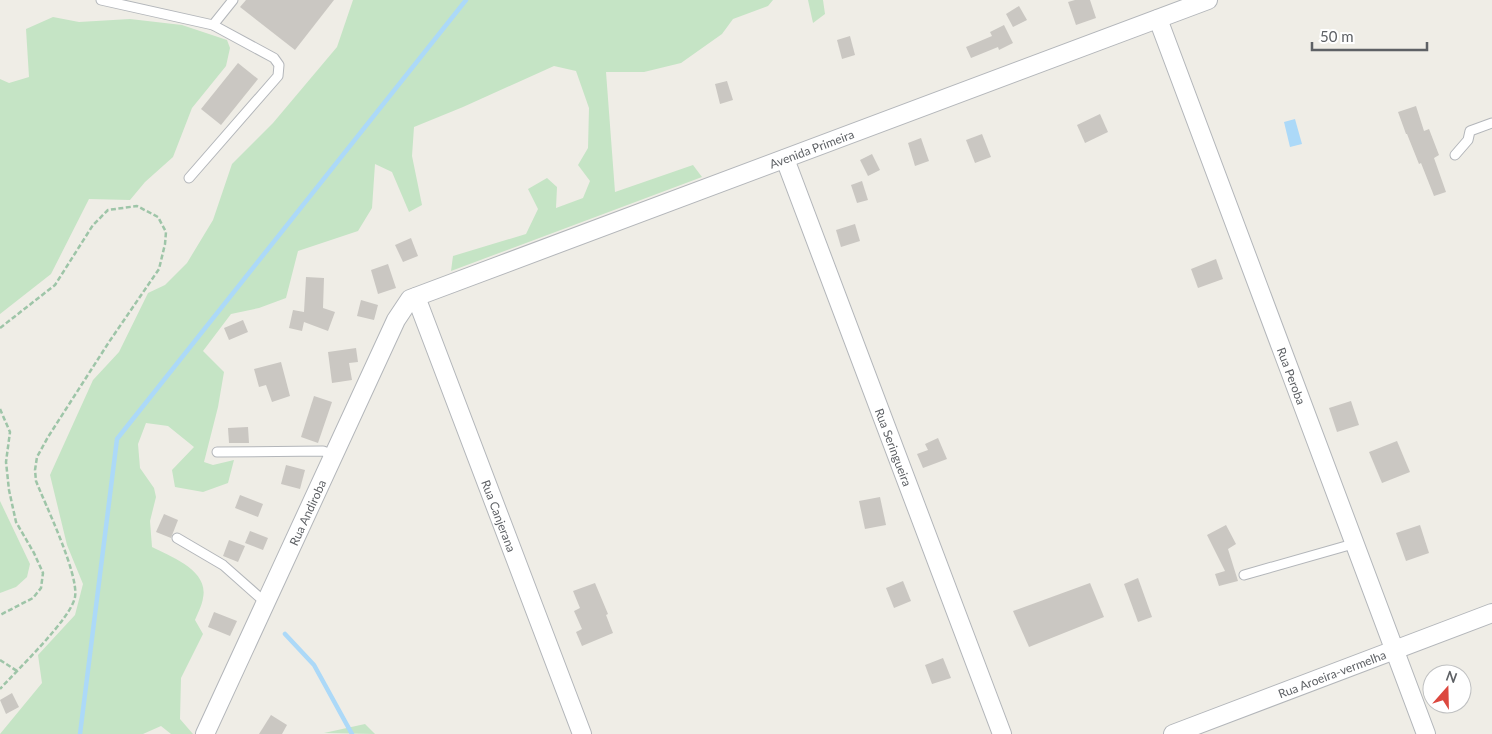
<svg xmlns="http://www.w3.org/2000/svg" width="1492" height="734" viewBox="0 0 1492 734" font-family="Lato,sans-serif">
<rect width="100%" height="100%" fill="#efede6"/>
<!-- green -->
<g fill="#c5e4c5">
<path d="M 353,0 L 773,0 L 768,6 L 733,19 L 722,34 L 681,63 L 644,72 L 606,72 L 615,192 L 693,165 L 702,177 L 451,271 L 453,256 L 526,234 L 538,209 L 528,189 L 547,178 L 557,187 L 556,208 L 583,198 L 590,181 L 578,165 L 588,148 L 589,108 L 576,71 L 554,66 L 463,107 L 414,127 L 412,156 L 422,205 L 409,212 L 392,172 L 375,164 L 372,208 L 358,231 L 298,251 L 286,298 L 259,308 L 231,314 L 203,351 L 224,372 L 218,407 L 204,462 L 213,465 L 234,460 L 228,483 L 203,492 L 175,487 L 172,470 L 194,447 L 168,426 L 146,423 L 138,444 L 140,468 L 154,488 L 156,497 L 150,521 L 152,547 C 171,557 209,570 203,598 C 202,605 198,613 195,620 L 203,634 L 181,678 L 180,719 L 193,734 L 171,734 L 161,726 L 143,734 L 0,734 L 42,683 L 38,655 L 75,615 L 83,584 L 67,545 L 50,475 L 93,380 L 119,352 L 148,293 L 165,285 L 187,263 L 213,220 L 232,164 L 273,123 L 337,47 Z"/>
<path d="M 808,0 L 823,0 L 825,14 L 813,23 Z"/>
<path d="M 53,17 L 79,22 L 130,19 L 182,25 L 227,40 L 230,48 L 226,66 L 192,108 L 173,157 L 145,182 L 130,200 L 89,199 L 51,274 L 0,314 L 0,79 L 9,83 L 29,77 L 26,29 Z"/>
<path d="M 0,501 L 30,564 L 27,577 L 16,587 L 0,593 Z"/>
<path d="M 365,724 L 375,734 L 324,733 Z"/>
</g>
<!-- water -->
<path fill="#acd9f8" d="M 1295,119 L 1302,144 L 1290,147 L 1284,122 Z"/>
<g fill="none" stroke-linecap="round" stroke-linejoin="round">
<!-- stream -->
<g stroke="#acd9f8" stroke-width="4.5">
<path d="M 285,634 L 314,665 L 352,734"/>
<path d="M 80,734 L 117,439 L 466,0"/>
</g>
</g>
<!-- building -->
<g fill="#cac7c2">
<path d="M 246,0 L 334,0 L 295,50 L 240,7 Z"/>
<path d="M 1075,0 L 1090,0 L 1096,18 L 1076,25 L 1068,2 Z"/>
<path d="M 1019,6 L 1027,20 L 1013,27 L 1006,14 Z"/>
<path d="M 1004,25 L 1013,43 L 999,50 L 998,47 L 971,58 L 966,47 L 992,36 L 990,32 Z"/>
<path d="M 850,36 L 855,55 L 842,59 L 837,40 Z"/>
<path d="M 238,63 L 258,79 L 221,125 L 201,109 Z"/>
<path d="M 727,81 L 733,100 L 720,104 L 715,84 Z"/>
<path d="M 1416,106 L 1424,131 L 1429,129 L 1439,155 L 1434,158 L 1446,192 L 1434,196 L 1421,163 L 1419,164 L 1407,134 L 1406,134 L 1398,112 Z"/>
<path d="M 1100,114 L 1108,132 L 1085,143 L 1077,125 Z"/>
<path d="M 982,134 L 991,157 L 975,163 L 966,140 Z"/>
<path d="M 921,138 L 929,161 L 915,166 L 908,143 Z"/>
<path d="M 872,154 L 880,170 L 868,176 L 860,160 Z"/>
<path d="M 862,181 L 868,200 L 857,203 L 851,185 Z"/>
<path d="M 855,224 L 860,241 L 841,247 L 836,230 Z"/>
<path d="M 411,238 L 418,256 L 403,262 L 395,245 Z"/>
<path d="M 1216,259 L 1223,279 L 1198,288 L 1191,269 Z"/>
<path d="M 388,264 L 396,288 L 378,294 L 371,270 Z"/>
<path d="M 306,277 L 324,278 L 323,308 L 335,312 L 328,331 L 304,322 L 302,331 L 289,328 L 293,310 L 304,312 Z"/>
<path d="M 361,300 L 378,305 L 374,320 L 357,316 Z"/>
<path d="M 243,320 L 248,332 L 229,340 L 224,328 Z"/>
<path d="M 356,348 L 358,362 L 349,363 L 352,380 L 332,383 L 328,352 Z"/>
<path d="M 281,362 L 290,396 L 272,402 L 266,385 L 259,387 L 254,369 Z"/>
<path d="M 314,396 L 332,402 L 318,443 L 301,437 Z"/>
<path d="M 1351,401 L 1359,425 L 1337,432 L 1329,408 Z"/>
<path d="M 248,427 L 249,443 L 229,443 L 228,428 Z"/>
<path d="M 938,438 L 947,459 L 923,468 L 917,454 L 928,450 L 925,444 Z"/>
<path d="M 1397,441 L 1410,472 L 1382,483 L 1369,452 Z"/>
<path d="M 286,465 L 305,470 L 300,489 L 281,484 Z"/>
<path d="M 240,495 L 263,504 L 258,517 L 235,508 Z"/>
<path d="M 880,497 L 886,525 L 865,529 L 859,501 Z"/>
<path d="M 164,514 L 178,520 L 171,538 L 156,532 Z"/>
<path d="M 1226,525 L 1236,544 L 1228,549 L 1238,581 L 1219,586 L 1215,574 L 1225,571 L 1207,535 Z"/>
<path d="M 1420,525 L 1429,553 L 1406,561 L 1396,533 Z"/>
<path d="M 250,531 L 268,538 L 263,550 L 245,543 Z"/>
<path d="M 229,540 L 245,546 L 238,562 L 223,556 Z"/>
<path d="M 1138,578 L 1152,617 L 1138,622 L 1124,584 Z"/>
<path d="M 903,581 L 911,601 L 894,608 L 886,588 Z"/>
<path d="M 595,583 L 608,614 L 606,615 L 613,633 L 582,646 L 576,632 L 582,629 L 574,611 L 580,608 L 573,591 Z"/>
<path d="M 1090,583 L 1104,617 L 1029,647 L 1013,611 Z"/>
<path d="M 214,612 L 237,621 L 230,636 L 208,627 Z"/>
<path d="M 943,658 L 951,678 L 932,684 L 925,665 Z"/>
<path d="M 12,693 L 19,707 L 6,714 L 0,700 Z"/>
<path d="M 271,715 L 287,725 L 282,734 L 259,734 Z"/>
</g>
<g fill="none" stroke-linecap="round" stroke-linejoin="round">
<!-- service casing -->
<g stroke="#b3b6ba" stroke-width="11">
<g id="service">
<path d="M 101,0 L 213,25 L 274,58 L 279,65 L 278,76 L 189,178"/>
<path d="M 213,25 L 233,0"/>
<path d="M 1455,155 L 1468,140 L 1470,131 L 1492,123"/>
<path d="M 217,452 L 323,451 L 334,455"/>
<path d="M 177,538 L 223,565 L 266,603"/>
<path d="M 1244,575 L 1353,544"/>
</g>
</g>
<!-- minor casing -->
<g stroke="#b3b6ba" stroke-width="20">
<g id="minor">
<path id="s1" d="M 1158,19 L 1426,734"/>
<path id="s2" d="M 785,159 L 1002,734"/>
<path id="s3" d="M 416,297 L 582,734"/>
<path id="s4" d="M 205,734 L 396,320 L 410,299 L 1208,0"/>
<path id="s5" d="M 1173,734 L 1492,613"/>
</g>
</g>
<!-- path -->
<g stroke="#9ec5a8" stroke-width="2.5" stroke-dasharray="5 2.5" stroke-linecap="butt">
<path d="M 0,328 L 55,285 L 93,225 L 108,210 L 137,206 L 158,217 L 166,232 L 165,244 L 159,269 L 109,342 L 48,437 L 37,457 L 35,470 L 36,481 C 45,504 79,574 75,597 C 71,619 17,670 0,689"/>
<path d="M 0,409 L 10,432 L 6,462 L 9,490 L 16,522 L 34,553 L 43,573 L 41,588 L 33,598 L 0,615"/>
<path d="M 0,660 L 17,671"/>
</g>
<!-- service -->
<use href="#service" stroke="#fff" stroke-width="9"/>
<!-- minor -->
<use href="#minor" stroke="#fff" stroke-width="18"/>
</g>
<g text-anchor="middle" dominant-baseline="central" stroke-width="5" stroke-linejoin="round" paint-order="stroke">
<!-- street labels -->
<g font-size="12" fill="#5e6165" stroke="#fff">
<text stroke="none"><textPath href="#s4" startOffset="910">Avenida Primeira</textPath></text>
<text stroke="none"><textPath href="#s1" startOffset="381">Rua Peroba</textPath></text>
<text stroke="none"><textPath href="#s2" startOffset="308">Rua Seringueira</textPath></text>
<text stroke="none"><textPath href="#s4" startOffset="244">Rua Andiroba</textPath></text>
<text stroke="none"><textPath href="#s3" startOffset="234">Rua Canjerana</textPath></text>
<text stroke="none"><textPath href="#s5" startOffset="170">Rua Aroeira-vermelha</textPath></text>
</g>
</g>
<!-- north arrow -->
<g transform="translate(1447 689) rotate(20)"><circle r="24" fill="#ffffff" stroke="#bfc0c1"/>
<path d="M0-4L9 19L0 12L-9 19Z" fill="#dc483f"/>
<text y="-8" font-size="14" font-weight="bold" text-anchor="middle" fill="#5e6165">N</text>
</g>
<!-- scale -->
<path d="M1312 42v8h115v-8" fill="none" stroke="#5e6165" stroke-width="2.5"/>
<text x="1320" y="42" font-size="15" fill="#5e6165" stroke="#ffffff" stroke-width="4" paint-order="stroke">50 m</text>
</svg>
